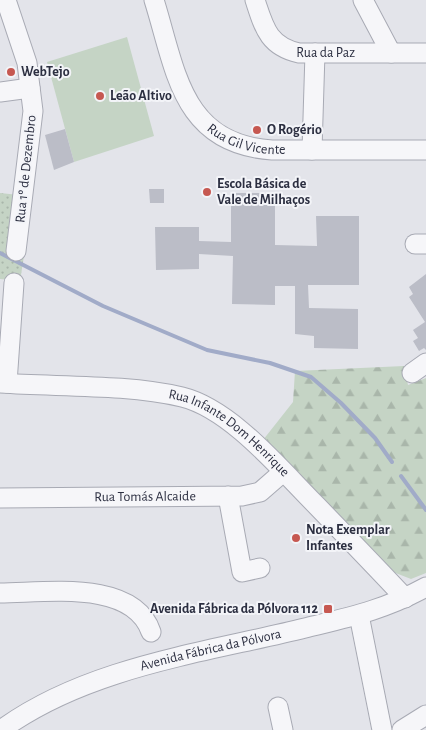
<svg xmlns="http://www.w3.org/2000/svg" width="426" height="730" viewBox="0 0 426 730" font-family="'Alegreya Sans',sans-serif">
<defs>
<pattern id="grass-dots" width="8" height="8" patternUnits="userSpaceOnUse" patternTransform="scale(1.25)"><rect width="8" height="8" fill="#c5d4c5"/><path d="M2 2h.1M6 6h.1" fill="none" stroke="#a9b6aa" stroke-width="1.8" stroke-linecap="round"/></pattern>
<pattern id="forest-firs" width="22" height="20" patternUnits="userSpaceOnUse" patternTransform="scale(1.25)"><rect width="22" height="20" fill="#c5d4c5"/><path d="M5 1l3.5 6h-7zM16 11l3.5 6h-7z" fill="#a9b6aa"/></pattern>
</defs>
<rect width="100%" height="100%" fill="#e3e4ea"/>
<!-- grass -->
<path fill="url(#grass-dots)" d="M 0,193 L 19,195 L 24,256 L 20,281 L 0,279 Z"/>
<!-- forest -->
<path fill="url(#forest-firs)" d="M 404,366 L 408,385 L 426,378 L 426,573 L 411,579 L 393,572 L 263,440 L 293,402 L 295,371 Z"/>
<!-- pitch -->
<path fill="#c5d4c5" d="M 127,37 L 154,136 L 74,162 L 47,62 Z"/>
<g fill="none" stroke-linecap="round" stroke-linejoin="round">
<!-- stream -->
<g stroke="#a1abc8" stroke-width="4">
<path d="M 0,253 L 103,306 L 207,350 L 270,363 L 311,377 L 341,403 L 375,438 L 392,462"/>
<path d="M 401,476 L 426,510"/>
</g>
</g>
<!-- building -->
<g fill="#bbbdc7">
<path d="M 65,129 L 74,162 L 54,170 L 45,135 Z"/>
<path d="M 149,189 L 164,189 L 164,203 L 150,203 Z"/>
<path d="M 231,193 L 275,193 L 275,245 L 317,246 L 316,216 L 359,216 L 359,285 L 308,285 L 309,308 L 358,309 L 358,349 L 314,348 L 314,336 L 295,334 L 295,286 L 275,286 L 275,305 L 232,304 L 233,256 L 199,254 L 199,269 L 156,270 L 155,227 L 199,227 L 199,241 L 231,242 Z"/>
<path d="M 426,274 L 426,350 L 424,348 L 419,351 L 413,341 L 418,338 L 413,330 L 425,322 L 409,297 L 413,294 L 409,287 Z"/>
</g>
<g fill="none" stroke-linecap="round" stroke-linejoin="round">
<!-- minor casing -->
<g stroke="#a8aab4" stroke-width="21">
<g id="minor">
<path d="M 6,0 L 27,63 L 33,111 L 16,251"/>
<path id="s1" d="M 154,0 C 176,70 181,144 272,150 L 426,150"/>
<path id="s2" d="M 255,0 C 264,27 268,46 299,53 L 426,53"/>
<path d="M 363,0 L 391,53"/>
<path d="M 0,92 L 30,88"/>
<path d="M 312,150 L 315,53"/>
<path d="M 415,244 L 426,244"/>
<path d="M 412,373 L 426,363"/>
<path id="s3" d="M 0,383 C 57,387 127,384 182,397 C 231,409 280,469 316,505 C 346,536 376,567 405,598"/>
<path d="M 7,383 L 14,283"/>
<path d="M 228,496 L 242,572 L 260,568"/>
<path id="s4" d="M 0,498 L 242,496 L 260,492 L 283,472"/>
<path d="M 0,593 C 45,593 133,579 151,632"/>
<path d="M 359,615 L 382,730"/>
<path d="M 278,707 L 283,730"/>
<path id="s5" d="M 1,730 C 87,667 204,653 305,628 C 350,617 384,610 426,587"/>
<path d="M 402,730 L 426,715"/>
</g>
</g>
<!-- minor -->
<use href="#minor" stroke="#f6f6f9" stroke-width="19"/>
</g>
<!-- markers -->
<g fill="#c65851" stroke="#f3f4f8" stroke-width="2">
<circle cx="11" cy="72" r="5"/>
<circle cx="100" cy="96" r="5"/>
<circle cx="257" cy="130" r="5"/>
<circle cx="207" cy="192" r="5"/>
<circle cx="296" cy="538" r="5"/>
<rect x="323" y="604" width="10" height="10" rx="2.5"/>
</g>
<g text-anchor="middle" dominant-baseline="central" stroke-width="4" stroke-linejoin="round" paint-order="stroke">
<!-- street labels -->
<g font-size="14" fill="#2c2f41" stroke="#f3f4f8">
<text stroke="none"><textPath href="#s2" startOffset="100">Rua da Paz</textPath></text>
<text stroke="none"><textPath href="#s1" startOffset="181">Rua Gil Vicente</textPath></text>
<text transform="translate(26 169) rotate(-84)">Rua 1º de Dezembro</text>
<text stroke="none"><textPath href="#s3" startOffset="242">Rua Infante Dom Henrique</textPath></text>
<text stroke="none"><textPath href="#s4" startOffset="145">Rua Tomás Alcaide</textPath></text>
<text stroke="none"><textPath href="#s5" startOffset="226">Avenida Fábrica da Pólvora</textPath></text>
</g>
<!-- poi labels -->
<g font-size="14" font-weight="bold" fill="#2c2f41" stroke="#f3f4f8" text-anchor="start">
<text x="21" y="72">WebTejo</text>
<text x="110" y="96">Leão Altivo</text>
<text x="267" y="130">O Rogério</text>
<text x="217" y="184">Escola Básica de<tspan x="217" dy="16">Vale de Milhaços</tspan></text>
<text x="306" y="530">Nota Exemplar<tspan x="306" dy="16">Infantes</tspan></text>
<text x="318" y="609" text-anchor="end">Avenida Fábrica da Pólvora 112</text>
</g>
</g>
</svg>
